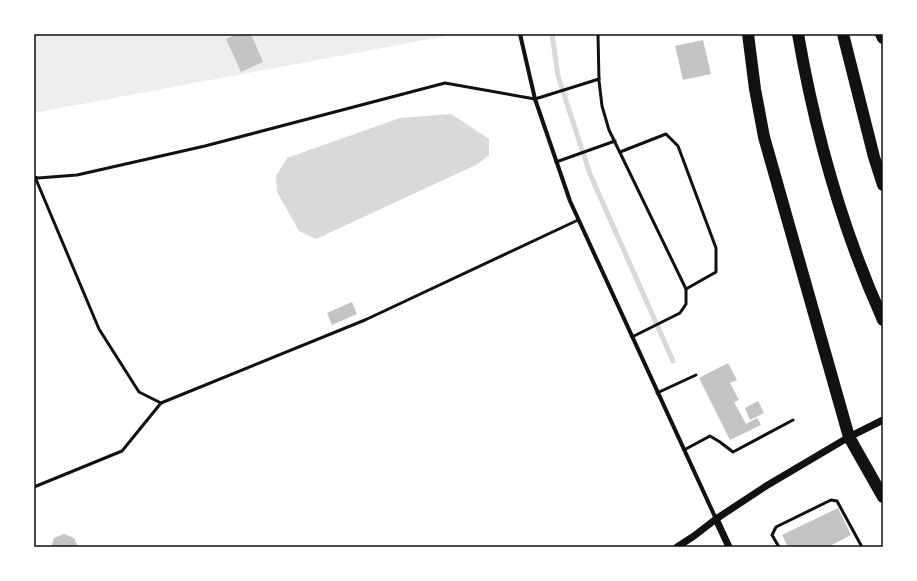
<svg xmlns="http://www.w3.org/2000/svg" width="917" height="581" viewBox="0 0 917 581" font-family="Jost,sans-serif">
<rect width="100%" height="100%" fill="#fff"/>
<!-- green -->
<path fill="#eee" d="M 34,34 L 457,34 L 34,113 Z"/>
<!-- water -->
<path fill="#d9d9d9" d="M 451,114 L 489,139 L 489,155 L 478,164 L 316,239 L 299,231 L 277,192 L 276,176 L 287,158 L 400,118 Z"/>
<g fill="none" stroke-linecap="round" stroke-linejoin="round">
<!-- stream -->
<path stroke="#d9d9d9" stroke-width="5" d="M 552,34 L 558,76 L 590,174 L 673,361"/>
</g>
<!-- building -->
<g fill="#c4c4c4">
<path d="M 237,34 L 251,34 L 263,62 L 241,72 L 226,39 Z"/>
<path d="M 703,40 L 711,74 L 683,80 L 675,46 Z"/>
<path d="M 352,302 L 357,314 L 332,325 L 327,313 Z"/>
<path d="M 728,363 L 737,380 L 730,383 L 739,400 L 734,402 L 746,424 L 757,418 L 761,425 L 730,440 L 699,378 Z"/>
<path d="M 758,401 L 764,413 L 750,420 L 745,408 Z"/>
<path d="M 838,508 L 851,535 L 828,547 L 788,547 L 782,535 Z"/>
<path d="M 64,534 L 74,538 L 78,547 L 51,547 L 54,538 Z"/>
</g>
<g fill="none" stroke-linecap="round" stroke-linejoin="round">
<!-- service -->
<g stroke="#111" stroke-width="3">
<path d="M 598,34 L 599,81 L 602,106 L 609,130 L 686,289 L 686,304 L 680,313 L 632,337"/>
<path d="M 620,152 L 666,134 L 678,146 L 716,248 L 716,272 L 686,289"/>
<path d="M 556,162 L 615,141"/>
<path d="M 34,177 L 38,178 L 77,175 L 205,146 L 445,83 L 535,99 L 599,79"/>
<path d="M 34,178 L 35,177 L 99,329 L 139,392 L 161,403 L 365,320 L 578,220"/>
<path d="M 657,393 L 696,375"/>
<path d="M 684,450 L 710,436 L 720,442 L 733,452 L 793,420"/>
<path d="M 34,487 L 122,451 L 161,403"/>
<path d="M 779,547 L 772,535 L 776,527 L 831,500 L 837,501 L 862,547"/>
</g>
<!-- minor -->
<path stroke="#111" stroke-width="4" d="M 520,34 L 535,99 L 570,201 L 716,519"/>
<!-- tertiary -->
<g stroke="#111" stroke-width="7">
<path d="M 716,519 L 729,547"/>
<path d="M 677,547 L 694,536 L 716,519 L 766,486 L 849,437 L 883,420"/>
</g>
<!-- motorway -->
<g stroke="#111" stroke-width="12">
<path d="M 748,34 L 755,89 L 764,137 L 849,437 L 883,497"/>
<path d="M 798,34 C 815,132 842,229 883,320"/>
<path d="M 843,34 L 874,157 L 883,185"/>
<path d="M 881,34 L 883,38"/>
</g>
</g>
<!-- border -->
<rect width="917" height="581" fill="none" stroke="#ffffff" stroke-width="70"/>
<rect x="35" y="35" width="847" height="511" fill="none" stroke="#111" stroke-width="1.5"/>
</svg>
